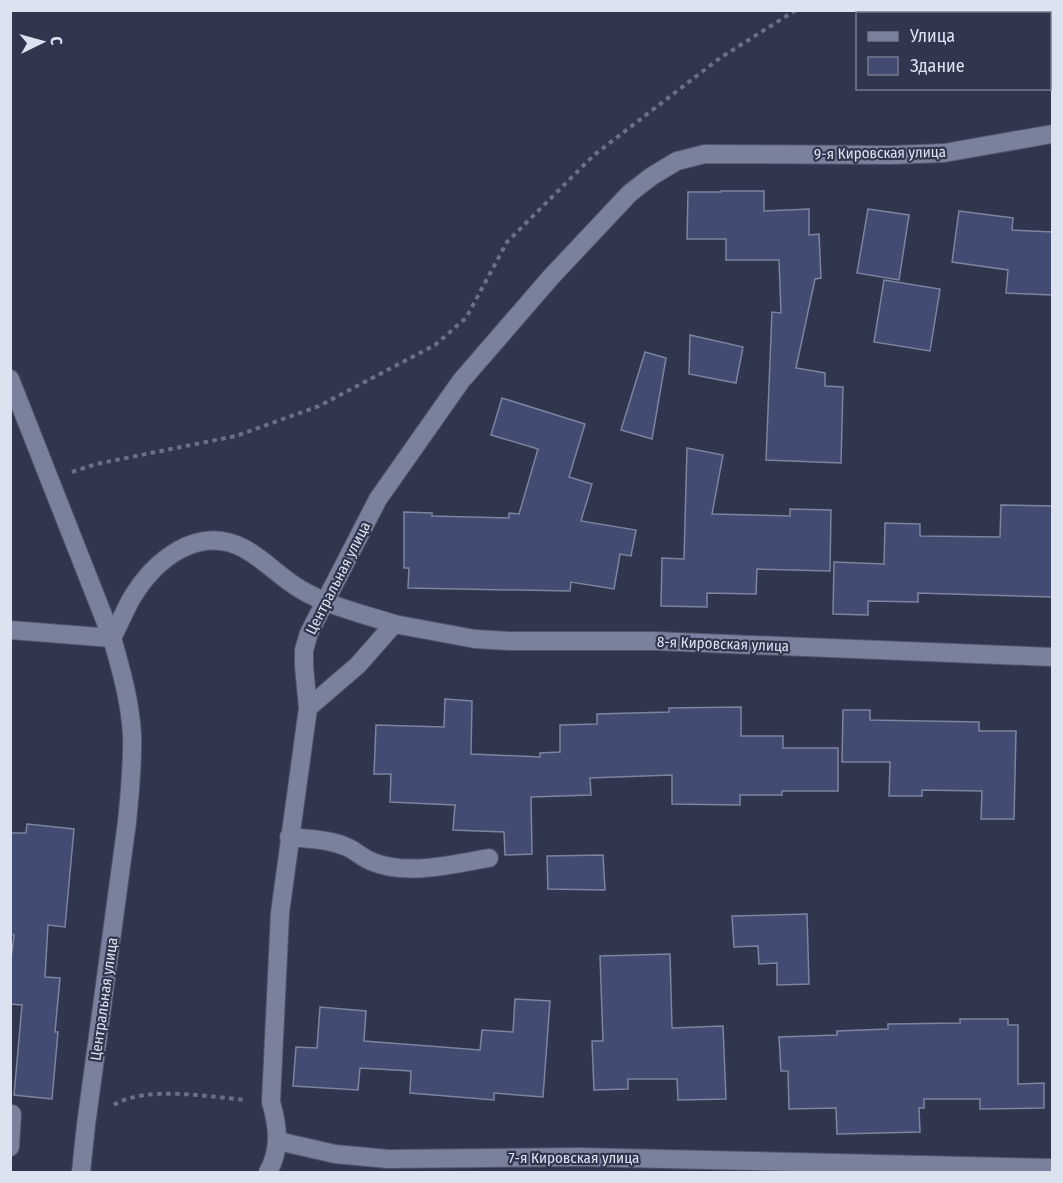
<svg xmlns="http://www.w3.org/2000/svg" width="1063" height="1183" viewBox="0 0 1063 1183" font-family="'Fira Sans Condensed',sans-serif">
<rect width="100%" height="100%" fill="#30364e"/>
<!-- building -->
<g fill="#424b72" stroke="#7c84a0" stroke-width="1.5">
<path d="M 721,191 L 764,191 L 764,211 L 809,209 L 809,235 L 819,234 L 821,278 L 815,279 L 796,368 L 825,373 L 825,386 L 843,387 L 841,463 L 766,460 L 772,312 L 781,313 L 779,260 L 726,260 L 726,239 L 687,239 L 688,192 L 721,192 Z"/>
<path d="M 868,209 L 909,215 L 899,280 L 857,273 Z"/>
<path d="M 959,211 L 1013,218 L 1012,230 L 1053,232 L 1053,295 L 1006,293 L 1008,270 L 952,262 Z"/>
<path d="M 884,280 L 940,289 L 930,351 L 874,342 Z"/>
<path d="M 690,335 L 743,347 L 736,383 L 689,374 Z"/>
<path d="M 645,352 L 666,358 L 652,439 L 621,430 Z"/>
<path d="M 502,398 L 585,424 L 569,477 L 592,484 L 581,521 L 636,530 L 631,556 L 620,554 L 614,589 L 571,582 L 570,591 L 408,588 L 409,568 L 404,568 L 404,512 L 432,513 L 432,516 L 509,518 L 509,513 L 519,514 L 538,449 L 491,435 Z"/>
<path d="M 687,448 L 723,455 L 712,514 L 790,516 L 790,509 L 831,510 L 830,571 L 757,569 L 756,594 L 707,593 L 707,607 L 661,606 L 662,558 L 684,559 Z"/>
<path d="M 1001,505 L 1053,506 L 1053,597 L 918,593 L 918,602 L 868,601 L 868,615 L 833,614 L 834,562 L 884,564 L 885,523 L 920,524 L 920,536 L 1000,537 Z"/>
<path d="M 445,699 L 472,701 L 471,754 L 540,757 L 540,753 L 560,752 L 560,725 L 597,724 L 597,714 L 669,712 L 669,708 L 741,707 L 741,736 L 783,736 L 783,748 L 838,748 L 838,791 L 782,791 L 782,795 L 740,795 L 740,805 L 672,804 L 672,775 L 590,778 L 591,795 L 531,797 L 532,854 L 505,855 L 504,832 L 453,830 L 455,805 L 390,802 L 391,774 L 374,774 L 376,725 L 444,727 Z"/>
<path d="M 843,710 L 870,710 L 870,720 L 979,722 L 979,731 L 1016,731 L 1014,819 L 981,819 L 982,791 L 922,790 L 922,796 L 889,796 L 890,762 L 842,762 Z"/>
<path d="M 27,824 L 74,829 L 65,927 L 48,925 L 45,977 L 60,978 L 55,1032 L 58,1032 L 52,1099 L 14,1095 L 22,1005 L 10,1004 L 10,968 L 14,935 L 10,934 L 10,833 L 26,833 Z"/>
<path d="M 603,855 L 605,890 L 548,889 L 547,856 Z"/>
<path d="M 807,914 L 809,984 L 777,985 L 777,963 L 759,964 L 758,946 L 734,947 L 732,916 Z"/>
<path d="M 670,954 L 672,1028 L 723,1026 L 726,1099 L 678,1100 L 677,1079 L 628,1079 L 628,1089 L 594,1090 L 592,1041 L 603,1041 L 600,956 Z"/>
<path d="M 515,999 L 550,1001 L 543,1097 L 494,1093 L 494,1100 L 410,1093 L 411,1071 L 360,1068 L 358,1090 L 293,1086 L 296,1047 L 317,1048 L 320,1007 L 366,1011 L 364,1041 L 480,1050 L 482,1030 L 513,1032 Z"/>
<path d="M 960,1019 L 1008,1019 L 1008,1025 L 1018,1025 L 1018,1084 L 1044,1083 L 1044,1108 L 980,1109 L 980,1099 L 924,1099 L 924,1108 L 919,1108 L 920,1132 L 837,1134 L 836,1108 L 789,1109 L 788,1071 L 781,1071 L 779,1037 L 837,1035 L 837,1031 L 888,1029 L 888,1024 L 960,1023 Z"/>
</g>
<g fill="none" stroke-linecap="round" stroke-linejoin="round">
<!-- minor casing -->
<g stroke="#4f5468" stroke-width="20">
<g id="minor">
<path d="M 10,379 L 112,638 C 121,669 130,701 132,734 C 133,764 130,793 127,822 L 86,1125 L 81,1172"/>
<path d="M 10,630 L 112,638 C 118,626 124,613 130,601 C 153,561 198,523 245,549 C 265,560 281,578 300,589 C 328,606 363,614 394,624"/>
<path d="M 308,708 L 358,665 L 394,624 L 475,639 L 509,641 L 655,641 L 1052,657"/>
<path d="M 289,837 C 308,839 331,839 349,848 C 357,852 364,859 373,862 C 407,876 454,864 489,858"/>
<path d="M 278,1141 L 335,1154 L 388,1159 L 578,1157 L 1052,1168"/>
<path d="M 10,1147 L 12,1114"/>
<path d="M 268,1172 C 281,1149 278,1126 271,1102 L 280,913 L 308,708 L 304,666 L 304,650 L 309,633 L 378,499 L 461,381 L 551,277 L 630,193 L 652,176 L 677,161 L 705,154 L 892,155 L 944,153 L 1052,134"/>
</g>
</g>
<!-- path -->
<g stroke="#6b7085" stroke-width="4" stroke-dasharray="4.5 4.5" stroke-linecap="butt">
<path d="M 72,472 L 96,464 L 236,436 L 319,406 L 435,345 L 466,318 L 507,242 L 594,155 L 720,58 L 796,10"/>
<path d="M 114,1105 C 146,1085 209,1097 246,1100"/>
</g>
<!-- minor -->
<use href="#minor" stroke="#7a819d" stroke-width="18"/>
</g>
<g text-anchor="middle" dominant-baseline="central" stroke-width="4.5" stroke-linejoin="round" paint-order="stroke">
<!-- street labels -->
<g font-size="15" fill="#dde2f1" stroke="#30364e">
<text transform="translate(880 153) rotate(-1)">9-я Кировская улица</text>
<text transform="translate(338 578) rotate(-63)">Центральная улица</text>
<text transform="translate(723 644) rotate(2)">8-я Кировская улица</text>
<text transform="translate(104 999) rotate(-82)">Центральная улица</text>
<text x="574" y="1158">7-я Кировская улица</text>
</g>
</g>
<!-- border -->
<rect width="1063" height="1183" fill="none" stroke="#dde2f1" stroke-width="24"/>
<!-- legend -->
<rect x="856" y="12" width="195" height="78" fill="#30364e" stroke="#757b8f" stroke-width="1.5"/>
<rect x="868" y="32" width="30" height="9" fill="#7a819d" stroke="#757b8f" stroke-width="1.5"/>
<text x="910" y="42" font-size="18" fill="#dde2f1">Улица</text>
<rect x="868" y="57" width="30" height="18" fill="#424b72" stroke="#757b8f" stroke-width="1.5"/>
<text x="910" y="72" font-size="18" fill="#dde2f1">Здание</text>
<!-- north arrow -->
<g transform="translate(42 42) rotate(85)" stroke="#30364e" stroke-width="4.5" paint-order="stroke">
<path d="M0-4.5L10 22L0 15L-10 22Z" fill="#dde2f1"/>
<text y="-9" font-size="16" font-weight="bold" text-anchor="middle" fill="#dde2f1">С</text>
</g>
</svg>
